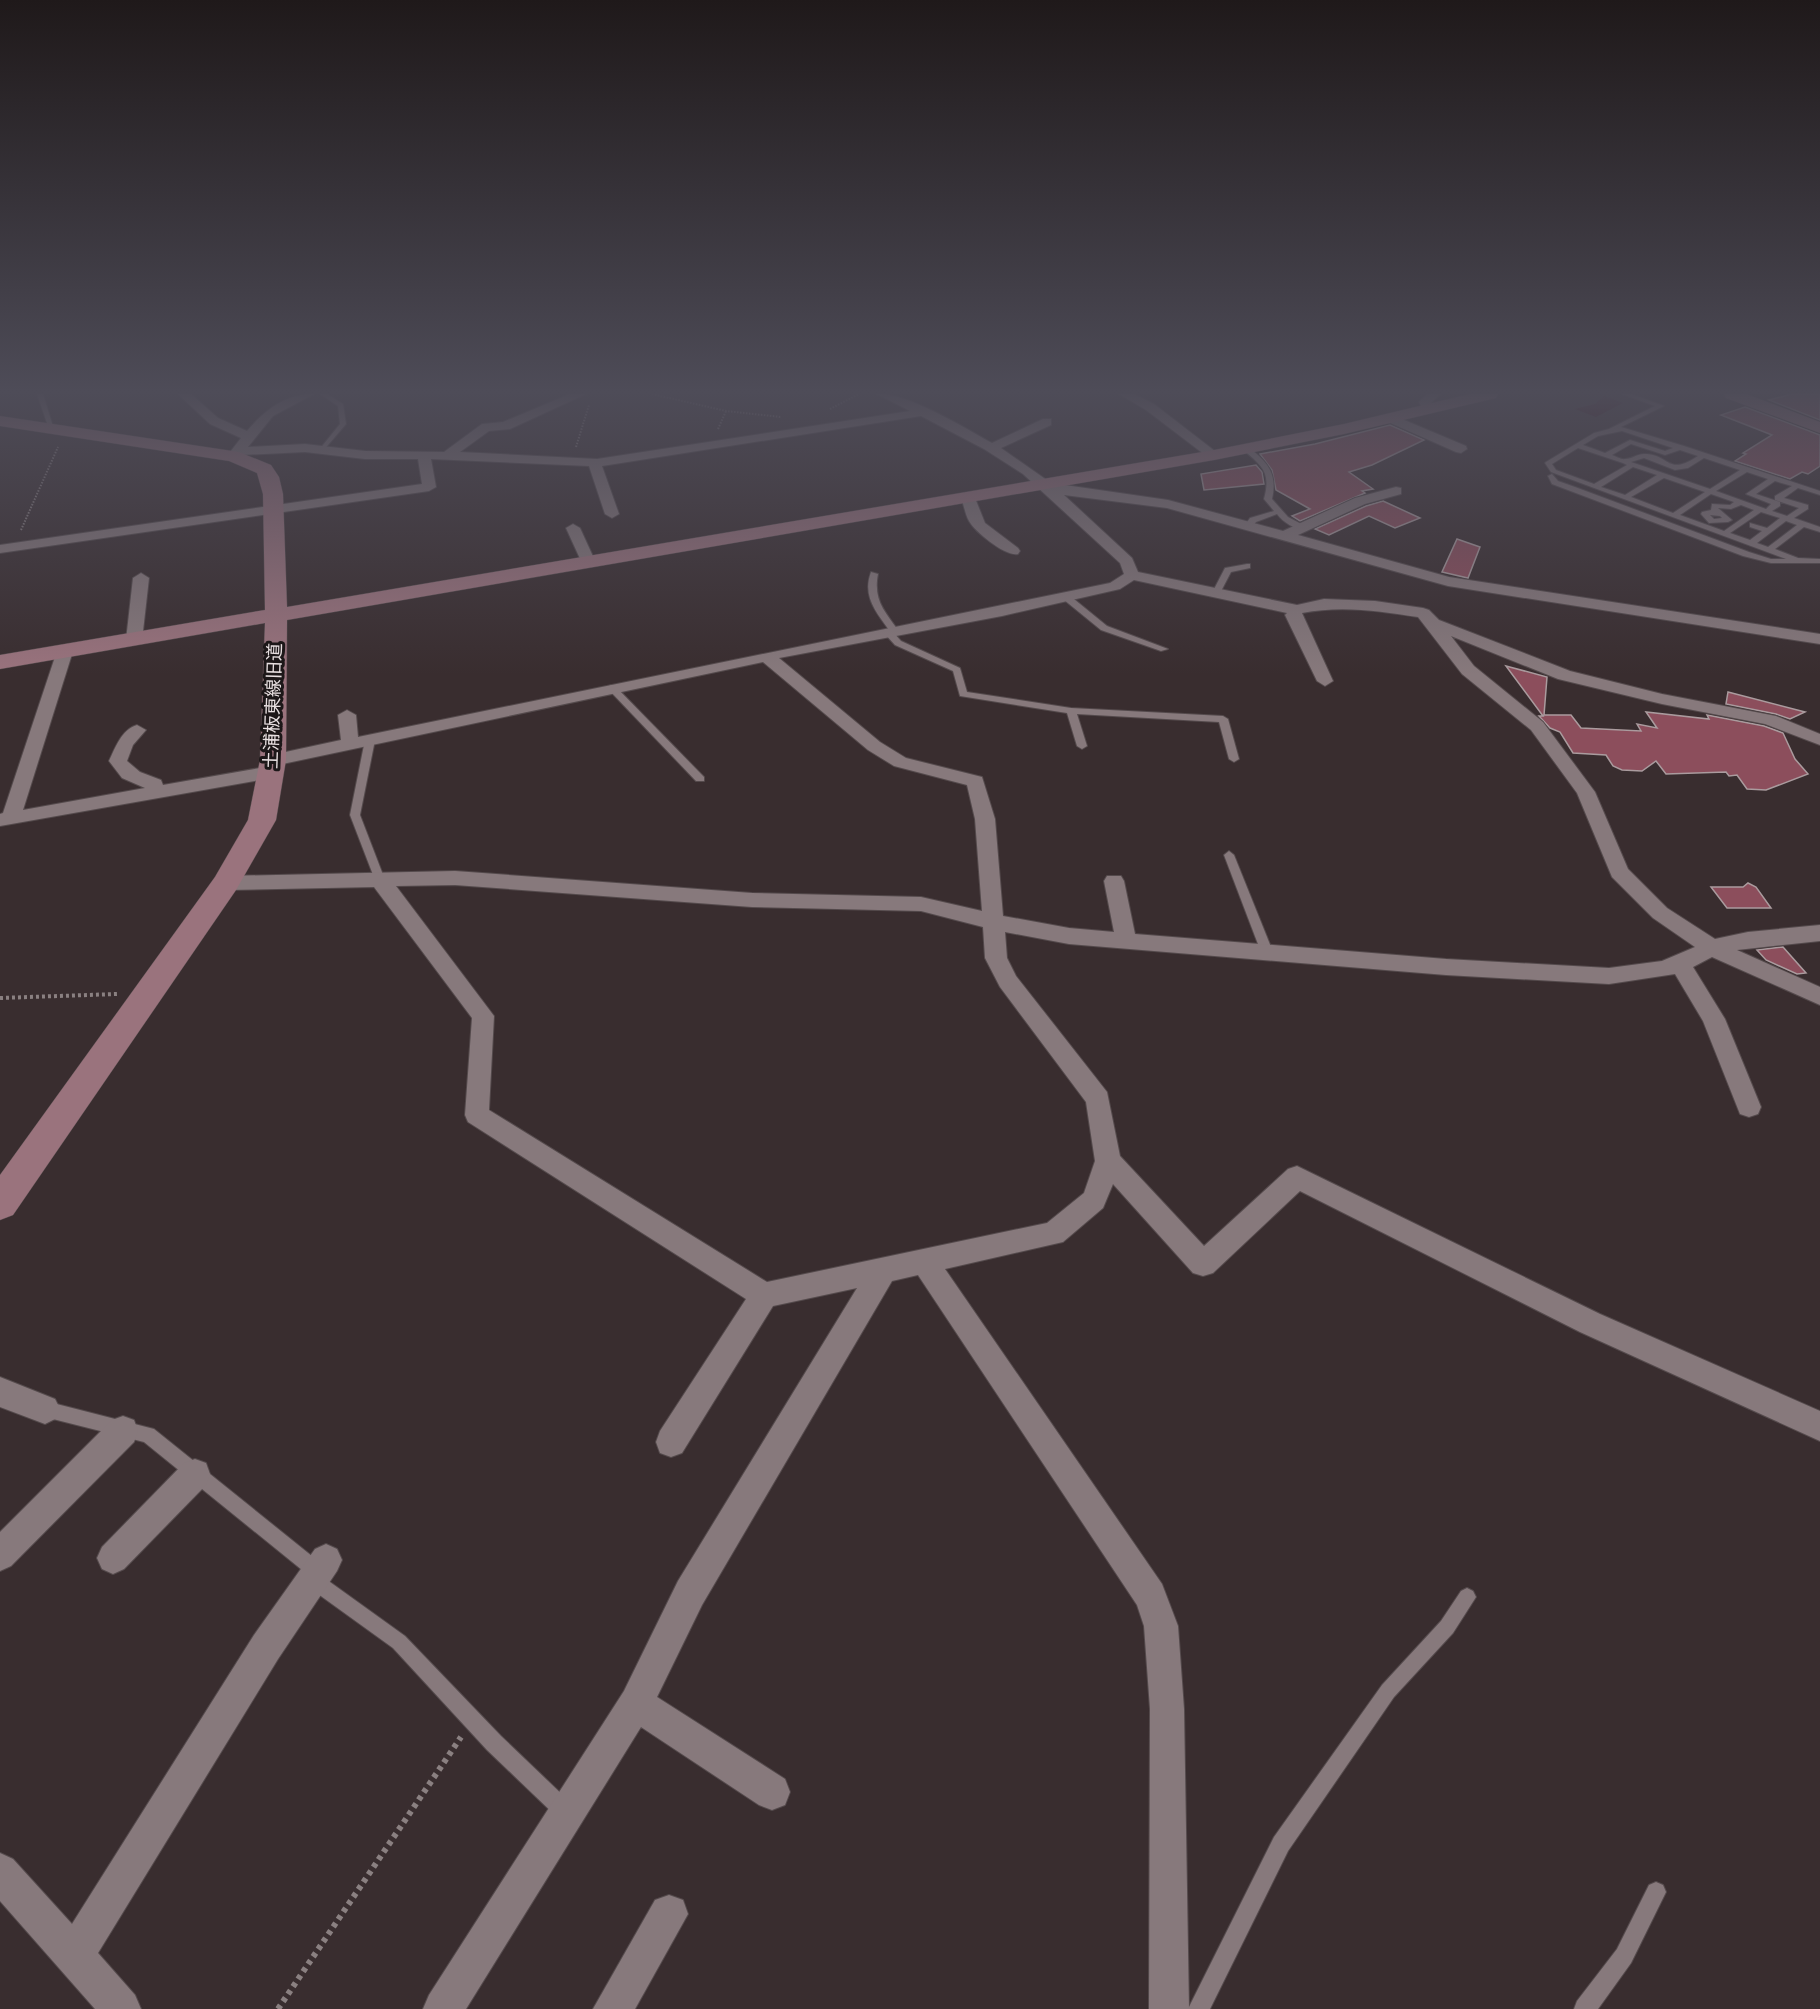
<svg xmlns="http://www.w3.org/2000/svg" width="1820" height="2009" viewBox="0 0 1820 2009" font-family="'Fira Sans Condensed','Noto Sans JP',sans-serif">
<rect width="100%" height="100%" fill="#392d2f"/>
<!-- water -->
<path fill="#31000f" d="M 1604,396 L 1623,403 L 1596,417 L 1575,409 L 1595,404 Z"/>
<!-- building -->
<g fill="#8c4e5c" stroke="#aa9b9e" stroke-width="1.5">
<path d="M 1792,394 L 1820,394 L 1820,420 L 1769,400 Z"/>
<path d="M 1745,407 L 1820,435 L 1820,466 L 1808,474 L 1802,472 L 1790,479 L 1735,461 L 1746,454 L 1743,453 L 1772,435 L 1721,415 Z"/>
<path d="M 1390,425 L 1424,440 L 1372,465 L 1349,472 L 1373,489 L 1362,491 L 1365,493 L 1300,521 L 1292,516 L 1310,509 L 1276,490 L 1272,470 L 1260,454 L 1315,444 Z"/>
<path d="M 1256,465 L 1262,472 L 1264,484 L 1204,490 L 1201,474 Z"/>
<path d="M 1383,501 L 1420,518 L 1395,528 L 1369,516 L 1329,535 L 1315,529 L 1366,506 Z"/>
<path d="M 1457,539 L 1480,547 L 1468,578 L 1442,572 Z"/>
<path d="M 1506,666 L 1547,677 L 1544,715 L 1571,715 L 1581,728 L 1641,731 L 1637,724 L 1657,728 L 1646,712 L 1709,719 L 1707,715 L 1764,726 L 1783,733 L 1795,759 L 1808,774 L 1766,790 L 1747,789 L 1737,775 L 1729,776 L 1726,772 L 1666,774 L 1656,761 L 1642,771 L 1622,770 L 1613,766 L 1606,755 L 1573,753 L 1560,732 L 1550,728 L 1539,716 L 1543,716 Z"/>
<path d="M 1728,692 L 1805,712 L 1790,719 L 1776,714 L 1726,704 Z"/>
<path d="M 1748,883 L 1756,887 L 1771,908 L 1727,908 L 1711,887 L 1743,887 Z"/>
<path d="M 1783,947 L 1806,973 L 1797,974 L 1766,960 L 1757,950 Z"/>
</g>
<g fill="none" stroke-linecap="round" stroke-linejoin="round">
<!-- lane casing -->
<g stroke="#544a4c" stroke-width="2">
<g id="lane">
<path d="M 37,394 L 43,394 L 54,430 L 49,429 Z"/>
<path d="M 320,394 L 327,394 L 343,404 L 346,424 L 322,452 L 319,450 L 340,424 L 338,406 Z"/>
<path d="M 1622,394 L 1631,394 L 1664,406 L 1621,427 L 1684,446 L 1820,491 L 1820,495 L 1798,488 L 1784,498 L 1808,505 L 1808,509 L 1794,518 L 1820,527 L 1820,532 L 1804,527 L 1775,549 L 1798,558 L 1820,559 L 1820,563 L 1771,563 L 1743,556 L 1552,484 L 1548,476 L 1552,474 L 1558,481 L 1575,487 L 1749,552 L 1771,559 L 1786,559 L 1551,472 L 1545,463 L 1546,462 L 1594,433 L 1609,429 L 1655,406 ZM 1622,431 L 1673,448 L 1665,451 L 1630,440 L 1605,453 L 1583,445 L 1598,436 ZM 1631,444 L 1665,455 L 1680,450 L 1698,456 C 1666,477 1671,454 1644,454 C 1637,454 1632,459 1625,459 C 1622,460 1615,456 1612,455 ZM 1578,448 L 1623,463 L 1627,465 L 1594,484 L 1556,470 L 1552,464 ZM 1644,458 L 1675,470 L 1688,468 L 1704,458 L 1740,470 L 1710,489 L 1631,462 ZM 1633,467 L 1657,475 L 1625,495 L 1601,487 ZM 1747,472 L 1768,479 L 1746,494 L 1771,504 L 1766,509 L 1716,491 ZM 1664,478 L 1705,492 L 1673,513 L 1631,497 ZM 1775,481 L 1792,486 L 1775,496 L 1775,500 L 1799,508 L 1787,516 L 1772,511 L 1780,506 L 1780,502 L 1756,494 ZM 1711,494 L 1734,502 L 1730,505 L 1712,504 L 1711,510 L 1702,512 L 1701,514 L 1709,523 L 1728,522 L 1732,520 L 1718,508 L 1731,509 L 1741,505 L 1754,510 L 1724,531 L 1680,515 ZM 1761,512 L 1780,518 L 1767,528 L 1750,523 L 1750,527 L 1762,531 L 1750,540 L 1730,533 ZM 1710,515 L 1720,516 L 1722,518 L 1714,519 ZM 1786,521 L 1797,525 L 1768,547 L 1757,543 Z"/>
<path d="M 1243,448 C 1249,447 1254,452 1259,456 C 1273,469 1276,481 1272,499 L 1288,517 L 1305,526 L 1305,530 C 1295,530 1283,522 1277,514 L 1256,522 L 1252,527 L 1246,527 L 1245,525 L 1250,518 L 1274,511 L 1264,499 C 1271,473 1263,466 1243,450 Z"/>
<path d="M 1247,564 L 1250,564 L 1250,568 L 1231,572 L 1219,595 L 1213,595 L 1212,593 L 1225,568 Z"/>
<path d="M 871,572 L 878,574 C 873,599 884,611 898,630 L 893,632 L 901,641 L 960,668 L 967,692 L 1071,708 L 1223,716 L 1228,719 L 1239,759 L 1234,762 L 1229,759 L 1219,722 L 1077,714 L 1087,746 L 1082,749 L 1077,746 L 1067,713 L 960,696 L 953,671 L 895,645 L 885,634 L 885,630 L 889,630 C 876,612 862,596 871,572 Z"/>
<path d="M 1063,595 L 1069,595 L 1107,626 L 1168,649 L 1161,651 L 1101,630 L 1063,599 Z"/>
<path d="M 612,685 L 615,686 L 704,777 L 704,781 L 696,781 L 609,690 L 609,686 Z"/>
<path d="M 370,737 L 375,740 L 360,815 L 385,880 L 380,884 L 375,880 L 350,815 L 365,740 Z"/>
<path d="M 1229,851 L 1234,855 L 1273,952 L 1271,955 L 1267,956 L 1261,952 L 1224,855 Z"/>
<path d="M 45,1401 L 154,1429 L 323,1565 L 326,1571 L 323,1577 L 405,1636 L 501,1736 L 571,1803 L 574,1810 L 571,1817 L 564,1820 L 557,1817 L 487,1750 L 393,1648 L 307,1586 L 304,1580 L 307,1574 L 144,1442 L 45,1417 L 39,1415 L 37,1409 L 39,1403 Z"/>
<path d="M 1467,1588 L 1473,1591 L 1476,1597 L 1453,1633 L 1394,1697 L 1288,1851 L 1210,2009 L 1188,2009 L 1274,1837 L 1382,1685 L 1441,1621 L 1461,1591 Z"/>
<path d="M 1656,1882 L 1663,1885 L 1666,1892 L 1631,1963 L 1598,2009 L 1574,2009 L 1577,2001 L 1617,1949 L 1649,1885 Z"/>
</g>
</g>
<!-- street casing -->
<g stroke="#544a4c" stroke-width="2">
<g id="street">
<path d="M 178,394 L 191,394 L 218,418 L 247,431 C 265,410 285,394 314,394 L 273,416 L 248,447 L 305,444 L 365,451 L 444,452 L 482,424 L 503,422 L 570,394 L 586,394 L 510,429 L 489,431 L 460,452 L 597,459 L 910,411 L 877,394 C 907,392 963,427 992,443 L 1043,419 L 1051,419 L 1051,425 L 1001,448 L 1051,483 L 1168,500 L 1283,531 L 1355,498 L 1396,487 L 1401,488 L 1401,494 L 1365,504 L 1298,535 L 1449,577 L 1820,634 L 1820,644 L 1448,586 L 1167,508 L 1064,495 L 1132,558 L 1138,572 L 1297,605 L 1324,599 L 1375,601 L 1423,608 L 1429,610 L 1439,620 L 1570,671 L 1662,694 L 1776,716 L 1820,734 L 1820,745 L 1765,724 L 1662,704 L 1558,679 L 1451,636 L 1474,666 L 1543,722 L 1595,792 L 1628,869 L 1667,908 L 1715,939 L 1748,932 L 1820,925 L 1820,941 L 1737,950 L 1820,987 L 1820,1005 L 1712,957 L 1693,967 L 1725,1019 L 1761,1107 L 1758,1114 L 1749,1117 L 1740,1114 L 1703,1021 L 1675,974 L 1609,984 L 1446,975 L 1069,944 L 1005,932 L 1007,958 L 1016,976 L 1107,1092 L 1120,1156 L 1204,1246 L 1288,1169 L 1297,1166 L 1600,1314 L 1820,1411 L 1820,1441 L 1580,1332 L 1300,1191 L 1213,1273 L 1203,1276 L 1193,1273 L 1113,1184 L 1103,1208 L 1063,1242 L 945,1269 L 1162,1584 L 1178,1626 L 1184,1709 L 1189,2009 L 1149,2009 L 1150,1709 L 1144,1626 L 1137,1605 L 918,1275 L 892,1281 L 702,1605 L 657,1697 L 785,1779 L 790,1792 L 785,1805 L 772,1810 L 759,1805 L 641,1727 L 466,2009 L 423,2009 L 429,1995 L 624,1691 L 678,1581 L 857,1288 L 773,1306 L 682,1453 L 671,1457 L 660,1453 L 656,1442 L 660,1431 L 746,1299 L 468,1122 L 465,1115 L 472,1018 L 374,887 L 226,890 L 219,888 L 216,883 L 219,878 L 226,876 L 455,871 L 752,893 L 921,897 L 982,911 L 975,819 L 967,785 L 894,766 L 868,750 L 763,662 L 273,766 L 264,760 L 267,756 L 341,740 L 338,715 L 347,710 L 356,715 L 358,737 L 1110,583 L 1124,574 L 1120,563 L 1023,474 L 984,449 L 921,416 L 602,466 L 619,514 L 612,518 L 605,514 L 589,466 L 431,459 L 436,487 L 429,491 L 0,553 L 0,545 L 422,484 L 418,459 L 365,459 L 305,452 L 241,455 L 238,459 L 228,459 L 227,456 L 241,438 L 210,424 ZM 1134,580 L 1287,613 L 1285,615 L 1317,681 L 1325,686 L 1333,681 L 1302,613 C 1341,605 1380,611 1418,617 L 1462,674 L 1531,730 L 1577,793 L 1612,877 L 1653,918 L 1695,947 L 1662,961 L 1609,968 L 1446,959 L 1135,934 L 1124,881 L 1121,876 L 1107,876 L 1104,881 L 1114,932 L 1069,928 L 1003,916 L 995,819 L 982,777 L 906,758 L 880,742 L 779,658 L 1002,616 L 1120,589 ZM 455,885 L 752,907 L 921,911 L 983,927 L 985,958 L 1000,987 L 1086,1102 L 1095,1161 L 1084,1193 L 1047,1223 L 767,1282 L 489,1110 L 494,1016 L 396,886 Z"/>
<path d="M 1119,394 L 1134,394 L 1154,404 L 1220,455 L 1219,458 L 1209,458 L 1146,410 Z"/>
<path d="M 1427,394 L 1440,394 L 1431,403 L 1434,409 L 1428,413 L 1424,412 L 1419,402 Z"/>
<path d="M 1390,414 L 1466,446 L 1467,449 L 1461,453 L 1456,452 L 1386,421 L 1386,415 Z"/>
<path d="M 968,494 L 975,498 L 985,523 L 1018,548 L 1020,551 L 1018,554 C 1006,557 975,532 969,521 C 965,514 964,505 961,498 Z"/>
<path d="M 573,524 L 580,528 L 596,563 L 594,566 L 584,566 L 582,563 L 566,528 Z"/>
<path d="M 141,573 L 149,578 L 142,640 L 134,645 L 126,640 L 133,578 Z"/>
<path d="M 65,646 L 73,651 L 23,810 L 145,788 L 122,778 L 109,761 C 115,748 122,729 137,725 L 146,730 L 133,745 L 127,761 L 140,772 L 161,780 L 163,785 L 271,766 L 280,772 L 271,778 L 0,826 L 0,814 L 3,813 L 57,651 Z"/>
<path d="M 0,1377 L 55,1399 L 60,1409 L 55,1419 L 45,1424 L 0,1407 Z"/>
<path d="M 123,1416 L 134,1420 L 138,1431 L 134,1442 L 11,1566 L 0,1571 L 0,1532 L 112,1420 Z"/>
<path d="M 195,1459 L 206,1463 L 210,1474 L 206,1485 L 124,1569 L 113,1574 L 102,1569 L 97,1558 L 102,1547 L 184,1463 Z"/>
<path d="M 326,1544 L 337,1549 L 342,1560 L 337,1571 L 278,1659 L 98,1953 L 135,1995 L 141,2009 L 95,2009 L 0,1901 L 0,1853 L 13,1859 L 72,1924 L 254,1635 L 315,1549 Z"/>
<path d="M 669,1895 L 683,1900 L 688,1914 L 635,2009 L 593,2009 L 655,1900 Z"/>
</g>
</g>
<!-- secondary casing -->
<g stroke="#544a4c" stroke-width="1">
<g id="secondary">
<path d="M 1470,394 L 1498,394 L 1496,398 L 1344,434 L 1214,460 L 287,620 L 286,760 L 276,820 L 236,890 L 13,1215 L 0,1220 L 0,1175 L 215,877 L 248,820 L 260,760 L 265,623 L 0,669 L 0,655 L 265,610 L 263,494 L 257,473 L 229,461 L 0,426 L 0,416 L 239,452 L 271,465 L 279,477 L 283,494 L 287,607 L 1214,450 L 1344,424 Z"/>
<path d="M 1724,394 L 1746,394 L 1820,422 L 1820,433 L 1726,398 Z"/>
</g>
</g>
<!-- path-far2 -->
<g stroke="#8a8081" stroke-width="2" stroke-dasharray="1.5 1.5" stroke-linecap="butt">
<path d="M 652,394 L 726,411 L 781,417"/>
<path d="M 830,409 L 859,394"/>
<path d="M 718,429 L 726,411"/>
<path d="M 576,447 L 589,405"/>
<path d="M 21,530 L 58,447"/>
</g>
<!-- path-far1 -->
<path stroke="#8a8081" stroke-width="4" stroke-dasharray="3 3" stroke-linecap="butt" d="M 0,998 L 117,994"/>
<!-- path -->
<path stroke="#8a8081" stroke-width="6" stroke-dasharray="4.5 4.5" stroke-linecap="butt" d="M 278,2009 L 461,1737"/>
<!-- lane -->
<use href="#lane" fill="#87797c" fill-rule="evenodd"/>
<!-- street -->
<use href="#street" fill="#87797c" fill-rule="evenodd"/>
<!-- secondary -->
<use href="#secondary" fill="#9a737d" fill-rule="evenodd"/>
</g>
<!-- sky -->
<linearGradient id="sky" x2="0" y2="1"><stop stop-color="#1f191a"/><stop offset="0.58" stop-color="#4e4c58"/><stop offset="1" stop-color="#4e4c58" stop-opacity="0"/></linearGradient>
<rect width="1820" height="675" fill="url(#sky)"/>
<g text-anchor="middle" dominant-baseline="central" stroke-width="6" stroke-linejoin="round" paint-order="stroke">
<!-- street labels -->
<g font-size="18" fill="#e8e0e1" stroke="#1c1718">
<text transform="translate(273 706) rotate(-88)">土浦板東線旧道</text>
</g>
</g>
</svg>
